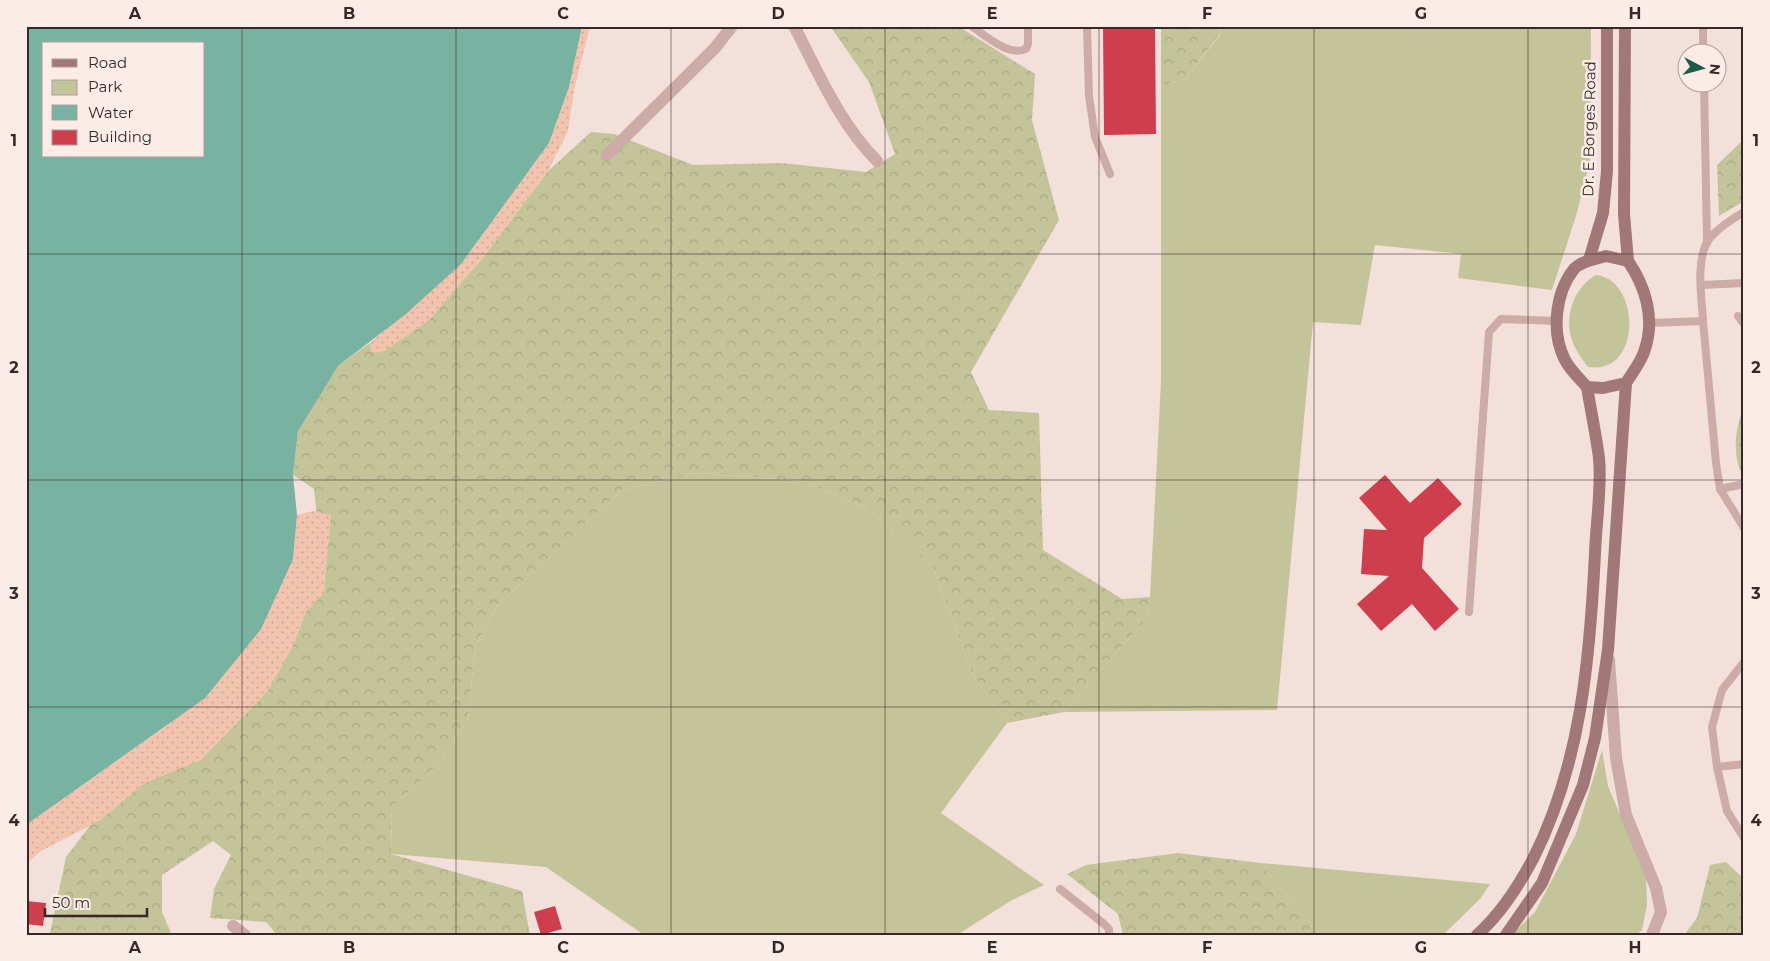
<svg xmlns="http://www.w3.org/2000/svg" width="1770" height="961" viewBox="0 0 1770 961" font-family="Montserrat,sans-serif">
<defs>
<pattern id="forest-crowns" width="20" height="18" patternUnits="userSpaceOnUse" patternTransform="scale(1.25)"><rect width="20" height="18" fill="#c4c49a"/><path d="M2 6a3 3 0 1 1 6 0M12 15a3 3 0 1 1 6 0" fill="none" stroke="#a9a885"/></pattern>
<pattern id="sand-dots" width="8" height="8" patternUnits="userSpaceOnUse" patternTransform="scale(1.25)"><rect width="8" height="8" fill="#f2c4af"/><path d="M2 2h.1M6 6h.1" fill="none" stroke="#d0a897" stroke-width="1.8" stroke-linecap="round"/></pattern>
</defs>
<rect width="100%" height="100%" fill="#f4e0db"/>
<!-- green -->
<g fill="#c4c49a">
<path d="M 1221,26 L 1591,26 L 1590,162 L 1576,216 L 1552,290 L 1458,278 L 1461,254 L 1375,245 L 1361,325 L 1313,322 L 1277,710 L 1064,712 L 1147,618 L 1150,597 L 1161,381 L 1161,86 L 1186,78 L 1220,35 Z"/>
<path d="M 1596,275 C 1640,279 1644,375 1588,367 C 1582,359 1575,350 1572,340 C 1564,316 1574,287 1596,275 Z"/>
<path d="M 696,473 L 803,481 L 869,509 L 933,567 L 974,677 L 1007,723 L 941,813 L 1044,885 L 1012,900 L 957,935 L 644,935 L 546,867 L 391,854 L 392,806 L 433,770 L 468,719 L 475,647 L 497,606 L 622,490 Z"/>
<path d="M 1602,750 L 1608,786 L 1646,877 L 1647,905 L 1642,930 L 1636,935 L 1511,935 L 1535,912 L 1576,834 Z"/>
<path d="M 1261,863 L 1490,884 L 1480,899 L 1443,935 L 1307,935 L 1312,926 Z"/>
</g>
<!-- forest -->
<g fill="url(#forest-crowns)">
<path d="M 830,26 L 958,26 L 1035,74 L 1032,120 L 1059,220 L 971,372 L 989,410 L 1039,413 L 1043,550 L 1122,599 L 1150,597 L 1147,618 L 1064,712 L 1007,723 L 974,677 L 933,567 L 869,509 L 803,481 L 696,473 L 622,490 L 497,606 L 475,647 L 468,719 L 433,770 L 392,806 L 391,854 L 522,891 L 530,935 L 277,935 L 266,922 L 210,918 L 214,889 L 231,855 L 213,841 L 162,875 L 162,912 L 172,935 L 26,935 L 50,933 L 66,857 L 318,527 L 314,489 L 293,475 L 298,431 L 312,405 L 338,366 L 370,343 L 372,353 L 428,321 L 485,255 L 548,171 L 591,132 L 614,134 L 693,165 L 782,163 L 866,172 L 895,154 L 869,82 Z"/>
<path d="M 1161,26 L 1221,26 L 1220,34 L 1186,78 L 1161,86 Z"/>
<path d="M 1744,139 L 1744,201 L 1719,216 L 1717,165 Z"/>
<path d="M 1744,406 L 1744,478 C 1731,456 1735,429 1744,406 Z"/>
<path d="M 1178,853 L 1261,863 L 1312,926 L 1307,935 L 1123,935 L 1118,914 L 1067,874 L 1086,865 Z"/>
<path d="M 1726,862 L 1744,879 L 1744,935 L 1684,935 L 1697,918 L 1710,865 Z"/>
</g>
<!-- sand -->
<g fill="url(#sand-dots)">
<path d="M 582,26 L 590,26 L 574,90 L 568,131 L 548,171 L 485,255 L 428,321 L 383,352 L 372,353 L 370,343 L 461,264 L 549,143 L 569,87 Z"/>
<path d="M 313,511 L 331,515 L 324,593 L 306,612 L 295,642 L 268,691 L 201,760 L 145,783 L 99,821 L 41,851 L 26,864 L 26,825 L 205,698 L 261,629 L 293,559 L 297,515 Z"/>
</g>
<!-- water -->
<path fill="#78b3a1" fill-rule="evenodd" d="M 26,26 L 582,26 L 569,87 L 549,143 L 461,264 L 406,314 L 338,366 L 298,431 L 293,475 L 297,515 L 293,559 L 261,629 L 205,698 L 26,825 ZM 44,44 L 204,44 L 204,156 L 44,156 Z"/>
<!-- building -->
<g fill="#cf3e4c">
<path d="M 1103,26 L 1155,26 L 1156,134 L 1104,135 Z"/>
<path d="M 1385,475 L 1410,503 L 1438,478 L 1462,504 L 1424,538 L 1422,568 L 1459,609 L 1435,631 L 1412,604 L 1381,631 L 1357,604 L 1389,576 L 1361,574 L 1364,529 L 1387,530 L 1359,498 Z"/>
<path d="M 26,901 L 46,903 L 43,926 L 26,924 Z"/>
<path d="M 555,906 L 562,929 L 541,935 L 534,912 Z"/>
</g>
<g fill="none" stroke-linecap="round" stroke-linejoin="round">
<!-- service -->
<g stroke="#cdaba6" stroke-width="8">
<path d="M 971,26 C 985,35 1009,57 1026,49 L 1028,44 L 1028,26"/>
<path d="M 1087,26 L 1089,96 L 1095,137 L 1110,174"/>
<path d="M 1703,26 L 1703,52"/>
<path d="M 1704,82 L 1707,243"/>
<path d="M 1702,285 L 1744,283"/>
<path d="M 1738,316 L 1744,324"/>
<path d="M 1703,321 C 1702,298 1696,266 1706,244 C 1713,231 1732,219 1744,212"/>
<path d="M 1650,323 L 1703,321 L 1716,463 L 1720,489 L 1744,528"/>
<path d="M 1720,489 L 1744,484"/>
<path d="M 1469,612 L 1489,332 L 1501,319 L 1558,321"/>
<path d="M 1744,662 L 1722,690 L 1712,727 L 1717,767 L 1727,811 L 1744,838"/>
<path d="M 1717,767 L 1744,764"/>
<path d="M 1060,889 L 1104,924 L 1109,929 L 1109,935"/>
</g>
<!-- minor -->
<g stroke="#cdaba6" stroke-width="12">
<path d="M 794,26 C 818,72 840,124 877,161"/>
<path d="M 607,155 L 715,48 L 732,26"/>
<path d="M 1609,660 L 1616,758 L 1626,815 L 1656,888 L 1661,912 L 1652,935"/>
<path d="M 233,926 L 245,935"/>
</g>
<!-- secondary -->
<g stroke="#a17877" stroke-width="12">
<path d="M 1625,26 L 1624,214 L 1628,261"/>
<path d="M 1606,256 L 1628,261 C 1646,287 1655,319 1645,349 C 1642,361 1632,373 1626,383 L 1603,388 L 1587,387 C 1580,379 1570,370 1565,360 C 1551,333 1555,293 1574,269 C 1581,261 1595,259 1606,256 Z"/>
<path d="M 1589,260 L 1603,213 L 1607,171 L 1607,26"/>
<path d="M 1477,935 C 1501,914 1518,887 1533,859 C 1581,764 1590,658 1595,553 C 1596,524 1602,486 1599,458 C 1596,435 1591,411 1587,387"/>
<path d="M 1506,935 L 1542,883 L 1583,785 L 1595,738 L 1608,650 L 1626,383"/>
</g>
</g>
<!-- grid -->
<path fill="none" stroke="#382728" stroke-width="1" stroke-opacity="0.55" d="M 242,26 L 242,935M 456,26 L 456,935M 671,26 L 671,935M 885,26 L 885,935M 1099,26 L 1099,935M 1314,26 L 1314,935M 1528,26 L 1528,935M 26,254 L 1744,254M 26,480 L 1744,480M 26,707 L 1744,707"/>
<g text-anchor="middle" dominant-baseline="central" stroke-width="5" stroke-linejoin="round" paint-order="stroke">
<!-- street labels -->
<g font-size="15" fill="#382728" stroke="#fbece8">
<text transform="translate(1589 129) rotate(-89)">Dr. E Borges Road</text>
</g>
</g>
<!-- border -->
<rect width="1770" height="961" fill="none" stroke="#fbece8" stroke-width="55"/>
<!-- legend -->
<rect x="42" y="42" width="162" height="115" fill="#fbece8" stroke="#ad9d9b"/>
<rect x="52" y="59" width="25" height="8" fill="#a17877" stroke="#ad9d9b"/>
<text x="88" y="68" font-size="15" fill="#382728">Road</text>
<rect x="52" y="80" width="25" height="15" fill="#c4c49a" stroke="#ad9d9b"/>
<text x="88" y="92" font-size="15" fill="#382728">Park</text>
<rect x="52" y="105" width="25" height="15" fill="#78b3a1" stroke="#ad9d9b"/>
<text x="88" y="118" font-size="15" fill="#382728">Water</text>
<rect x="52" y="130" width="25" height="15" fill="#cf3e4c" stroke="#ad9d9b"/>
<text x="88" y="142" font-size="15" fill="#382728">Building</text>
<!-- north arrow -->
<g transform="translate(1702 68) rotate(96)"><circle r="24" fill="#fbece8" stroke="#ad9d9b"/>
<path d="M0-4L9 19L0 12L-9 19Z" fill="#1a5d4b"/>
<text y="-8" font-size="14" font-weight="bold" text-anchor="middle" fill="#382728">N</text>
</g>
<!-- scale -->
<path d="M45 908v8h102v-8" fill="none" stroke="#382728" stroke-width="2.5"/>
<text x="52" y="908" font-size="15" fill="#382728" stroke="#fbece8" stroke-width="4" paint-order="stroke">50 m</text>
<rect x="28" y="28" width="1714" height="906" fill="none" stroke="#382728" stroke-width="2"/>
<g font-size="16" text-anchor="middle" font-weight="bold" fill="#382728">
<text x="135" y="19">A</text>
<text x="349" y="19">B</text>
<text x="563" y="19">C</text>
<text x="778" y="19">D</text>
<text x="992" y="19">E</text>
<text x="1207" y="19">F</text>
<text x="1421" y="19">G</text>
<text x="1635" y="19">H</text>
<text x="14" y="146">1</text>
<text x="1756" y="146">1</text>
<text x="14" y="373">2</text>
<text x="1756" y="373">2</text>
<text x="14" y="599">3</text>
<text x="1756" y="599">3</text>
<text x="14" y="826">4</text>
<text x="1756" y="826">4</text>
<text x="135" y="953">A</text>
<text x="349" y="953">B</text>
<text x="563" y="953">C</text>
<text x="778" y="953">D</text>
<text x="992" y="953">E</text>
<text x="1207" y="953">F</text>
<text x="1421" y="953">G</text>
<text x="1635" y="953">H</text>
</g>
</svg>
